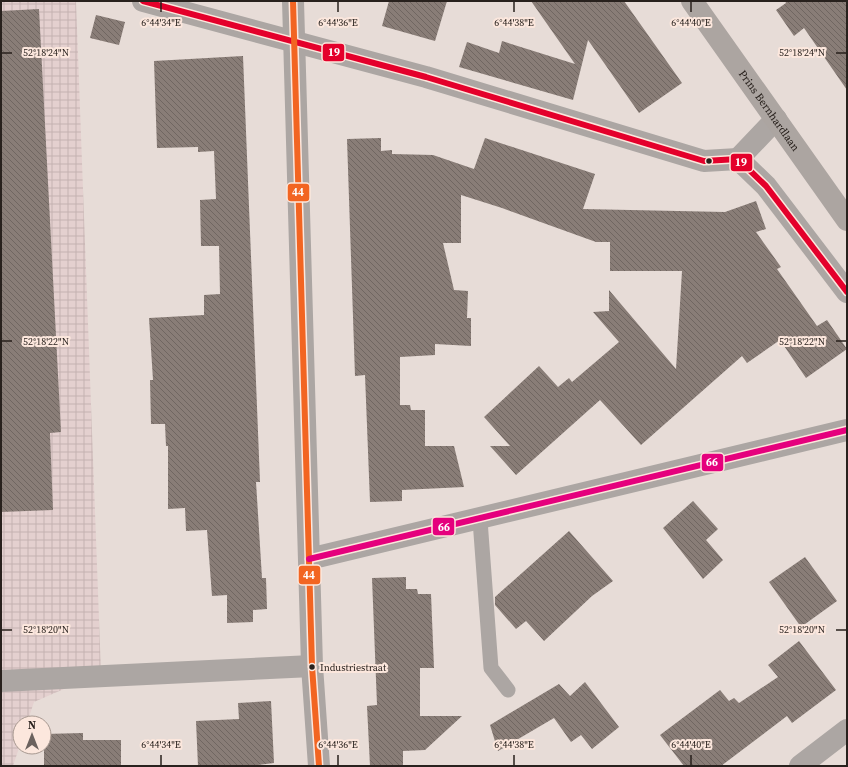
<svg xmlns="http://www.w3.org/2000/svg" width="848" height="767" viewBox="0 0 848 767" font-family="'Source Serif 4',serif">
<defs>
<pattern id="industrial-grid" width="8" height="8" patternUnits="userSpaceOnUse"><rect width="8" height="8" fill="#e4d0cf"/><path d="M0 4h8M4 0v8" fill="none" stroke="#c4b2b1"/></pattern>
<pattern id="building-back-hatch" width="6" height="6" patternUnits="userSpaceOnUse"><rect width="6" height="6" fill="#897d77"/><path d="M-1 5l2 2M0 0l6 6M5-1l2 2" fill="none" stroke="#706661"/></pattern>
</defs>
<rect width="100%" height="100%" fill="#e7dcd7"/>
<!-- industrial -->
<path fill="url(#industrial-grid)" d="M 1,1 L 76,1 L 101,673 L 34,702 L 27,723 L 20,723 L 20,745 L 13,766 L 1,766 Z"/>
<!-- building -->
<g fill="url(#building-back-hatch)">
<path d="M 389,1 L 447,1 L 435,41 L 382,26 Z"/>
<path d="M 531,1 L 624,1 L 682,83 L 639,113 L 588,40 L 573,100 L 459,67 L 467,42 L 499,53 L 502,41 L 575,64 Z"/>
<path d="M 785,1 L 847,1 L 847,90 L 804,28 L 794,36 L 776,10 L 786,3 Z"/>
<path d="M 39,9 L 61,432 L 50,433 L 53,510 L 1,512 L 1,11 Z"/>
<path d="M 96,15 L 125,22 L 119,45 L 90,38 Z"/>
<path d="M 243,56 L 260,482 L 256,482 L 262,578 L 266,578 L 267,609 L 253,610 L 253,622 L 227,623 L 227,595 L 212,596 L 207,530 L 186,531 L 185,508 L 168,509 L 168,446 L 166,446 L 165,424 L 151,424 L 150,380 L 153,380 L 149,318 L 204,315 L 204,295 L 220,294 L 219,246 L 201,246 L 200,200 L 216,199 L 214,151 L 198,152 L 198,147 L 157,148 L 154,61 Z"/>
<path d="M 381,138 L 381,151 L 392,150 L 392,154 L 433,155 L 474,169 L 485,138 L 595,174 L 583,209 L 725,212 L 756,201 L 766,229 L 756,232 L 781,267 L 777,269 L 817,326 L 827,320 L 847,349 L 806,378 L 780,340 L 747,363 L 742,356 L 641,445 L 600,400 L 516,475 L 490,446 L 510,446 L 484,417 L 539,366 L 558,387 L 569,378 L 572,382 L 619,342 L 593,312 L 609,311 L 609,290 L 676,369 L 682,271 L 610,271 L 610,242 L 596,242 L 502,208 L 461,195 L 461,243 L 443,243 L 454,290 L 468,291 L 467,318 L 471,318 L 471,346 L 435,344 L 435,355 L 400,357 L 400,405 L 410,405 L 411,410 L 425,410 L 425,446 L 454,446 L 464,487 L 402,490 L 402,501 L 370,502 L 365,375 L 355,376 L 347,139 Z"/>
<path d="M 693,501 L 718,529 L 706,540 L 723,560 L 703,579 L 663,528 Z"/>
<path d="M 569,531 L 613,581 L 592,596 L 544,641 L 526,621 L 516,629 L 495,605 L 495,597 Z"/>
<path d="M 805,557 L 837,601 L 801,627 L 769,582 Z"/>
<path d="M 406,577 L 406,589 L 417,589 L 418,594 L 431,594 L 434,668 L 420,668 L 420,716 L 462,716 L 425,750 L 403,751 L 403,766 L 370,766 L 367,706 L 377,705 L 372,578 Z"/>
<path d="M 799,641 L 836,690 L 792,723 L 787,716 L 721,766 L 684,766 L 660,735 L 720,690 L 729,701 L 734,698 L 739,703 L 778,677 L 768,665 Z"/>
<path d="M 585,682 L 619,727 L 592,749 L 581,735 L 571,742 L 554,718 L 498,751 L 490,725 L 559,684 L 570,696 Z"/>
<path d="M 271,701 L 274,763 L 249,766 L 198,766 L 196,721 L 239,719 L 238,703 Z"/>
<path d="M 83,733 L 83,740 L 121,740 L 121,766 L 44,766 L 44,734 Z"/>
</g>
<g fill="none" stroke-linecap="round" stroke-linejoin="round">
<!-- lane -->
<path stroke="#aca6a3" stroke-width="15" d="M 480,520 L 491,668 L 508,690"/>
<!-- street -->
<g stroke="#aca6a3" stroke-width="22">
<path d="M 143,1 L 426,77 L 704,161 L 738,159 L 766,186 L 847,292"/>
<path d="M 293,1 L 312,666 L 319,766"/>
<path d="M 738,159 L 776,119"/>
<path d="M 309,559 L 847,430"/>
<path d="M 1,681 L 312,666"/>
<path d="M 800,766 L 847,730"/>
</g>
<!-- secondary -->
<path stroke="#aca5a1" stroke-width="22" id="s1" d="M 692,1 L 847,220"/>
<!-- bus-1 casing -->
<g stroke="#fce7dd" stroke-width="9">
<path id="bus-1" d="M 143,1 L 426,77 L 704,161 L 738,159 L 766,186 L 847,292"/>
</g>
<!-- bus-2 casing -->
<g stroke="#fce7dd" stroke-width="9">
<path id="bus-2" d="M 293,1 L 312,666 L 319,766"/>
</g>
<!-- bus-3 casing -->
<g stroke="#fce7dd" stroke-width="9">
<path id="bus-3" d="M 309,559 L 847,430"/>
</g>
<!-- bus-1 -->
<use href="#bus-1" stroke="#e4002b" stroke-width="6"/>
<!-- bus-2 -->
<use href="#bus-2" stroke="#f26522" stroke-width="6"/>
<!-- bus-3 -->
<use href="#bus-3" stroke="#e5007d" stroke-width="6"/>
</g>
<!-- ticks -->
<path fill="none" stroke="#28211d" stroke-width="1.5" d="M 161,2 L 161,12M 338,2 L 338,12M 514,2 L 514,12M 691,2 L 691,12M 2,53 L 12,53M 836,53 L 846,53M 2,341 L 12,341M 836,341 L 846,341M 2,630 L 12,630M 836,630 L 846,630M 161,755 L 161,765M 338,755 L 338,765M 514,755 L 514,765M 691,755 L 691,765"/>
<!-- markers -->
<g fill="#28211d" stroke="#fce7dd" stroke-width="1.5">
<circle cx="709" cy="161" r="3.5"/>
<circle cx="312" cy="667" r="3.5"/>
</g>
<g text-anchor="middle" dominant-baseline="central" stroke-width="4" stroke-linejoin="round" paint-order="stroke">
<!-- bus labels -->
<g font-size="10" fill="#28211d" stroke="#fce7dd" text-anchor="start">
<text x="320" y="667">Industriestraat</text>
</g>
<!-- street labels -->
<g font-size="11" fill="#28211d" stroke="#fce7dd">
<text stroke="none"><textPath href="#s1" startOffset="134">Prins Bernhardlaan</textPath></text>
</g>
</g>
<g font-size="10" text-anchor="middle" fill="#28211d" stroke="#fce7dd" stroke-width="4" stroke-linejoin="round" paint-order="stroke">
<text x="161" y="26">6°44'34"E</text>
<text x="338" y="26">6°44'36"E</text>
<text x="514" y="26">6°44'38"E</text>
<text x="691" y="26">6°44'40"E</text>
<text x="46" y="56">52°18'24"N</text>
<text x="802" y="56">52°18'24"N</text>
<text x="46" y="345">52°18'22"N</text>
<text x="802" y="345">52°18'22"N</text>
<text x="46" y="633">52°18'20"N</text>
<text x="802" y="633">52°18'20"N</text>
<text x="161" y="748">6°44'34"E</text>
<text x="338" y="748">6°44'36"E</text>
<text x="514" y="748">6°44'38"E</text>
<text x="691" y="748">6°44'40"E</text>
</g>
<g stroke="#fce7dd" stroke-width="1.5">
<rect x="322" y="43" width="23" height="19" rx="4" fill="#e4002b"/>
<rect x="730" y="153" width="23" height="19" rx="4" fill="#e4002b"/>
<rect x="287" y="183" width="23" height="19" rx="4" fill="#f26522"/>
<rect x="701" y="453" width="23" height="19" rx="4" fill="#e5007d"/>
<rect x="432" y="517" width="23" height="19" rx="4" fill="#e5007d"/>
<rect x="298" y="565" width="23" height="20" rx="4" fill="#f26522"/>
</g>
<g font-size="11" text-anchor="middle" font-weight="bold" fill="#fff">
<text x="334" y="56">19</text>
<text x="741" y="166">19</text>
<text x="298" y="196">44</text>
<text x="712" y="466">66</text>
<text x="444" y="531">66</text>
<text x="309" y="579">44</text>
</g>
<!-- border -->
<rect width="848" height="767" fill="none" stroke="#28211d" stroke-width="4"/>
<!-- north arrow -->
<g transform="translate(32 735)"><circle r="19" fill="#fce7dd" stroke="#a79890"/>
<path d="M0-3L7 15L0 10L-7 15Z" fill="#6b625e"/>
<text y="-6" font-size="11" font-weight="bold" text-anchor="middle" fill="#28211d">N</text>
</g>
</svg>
